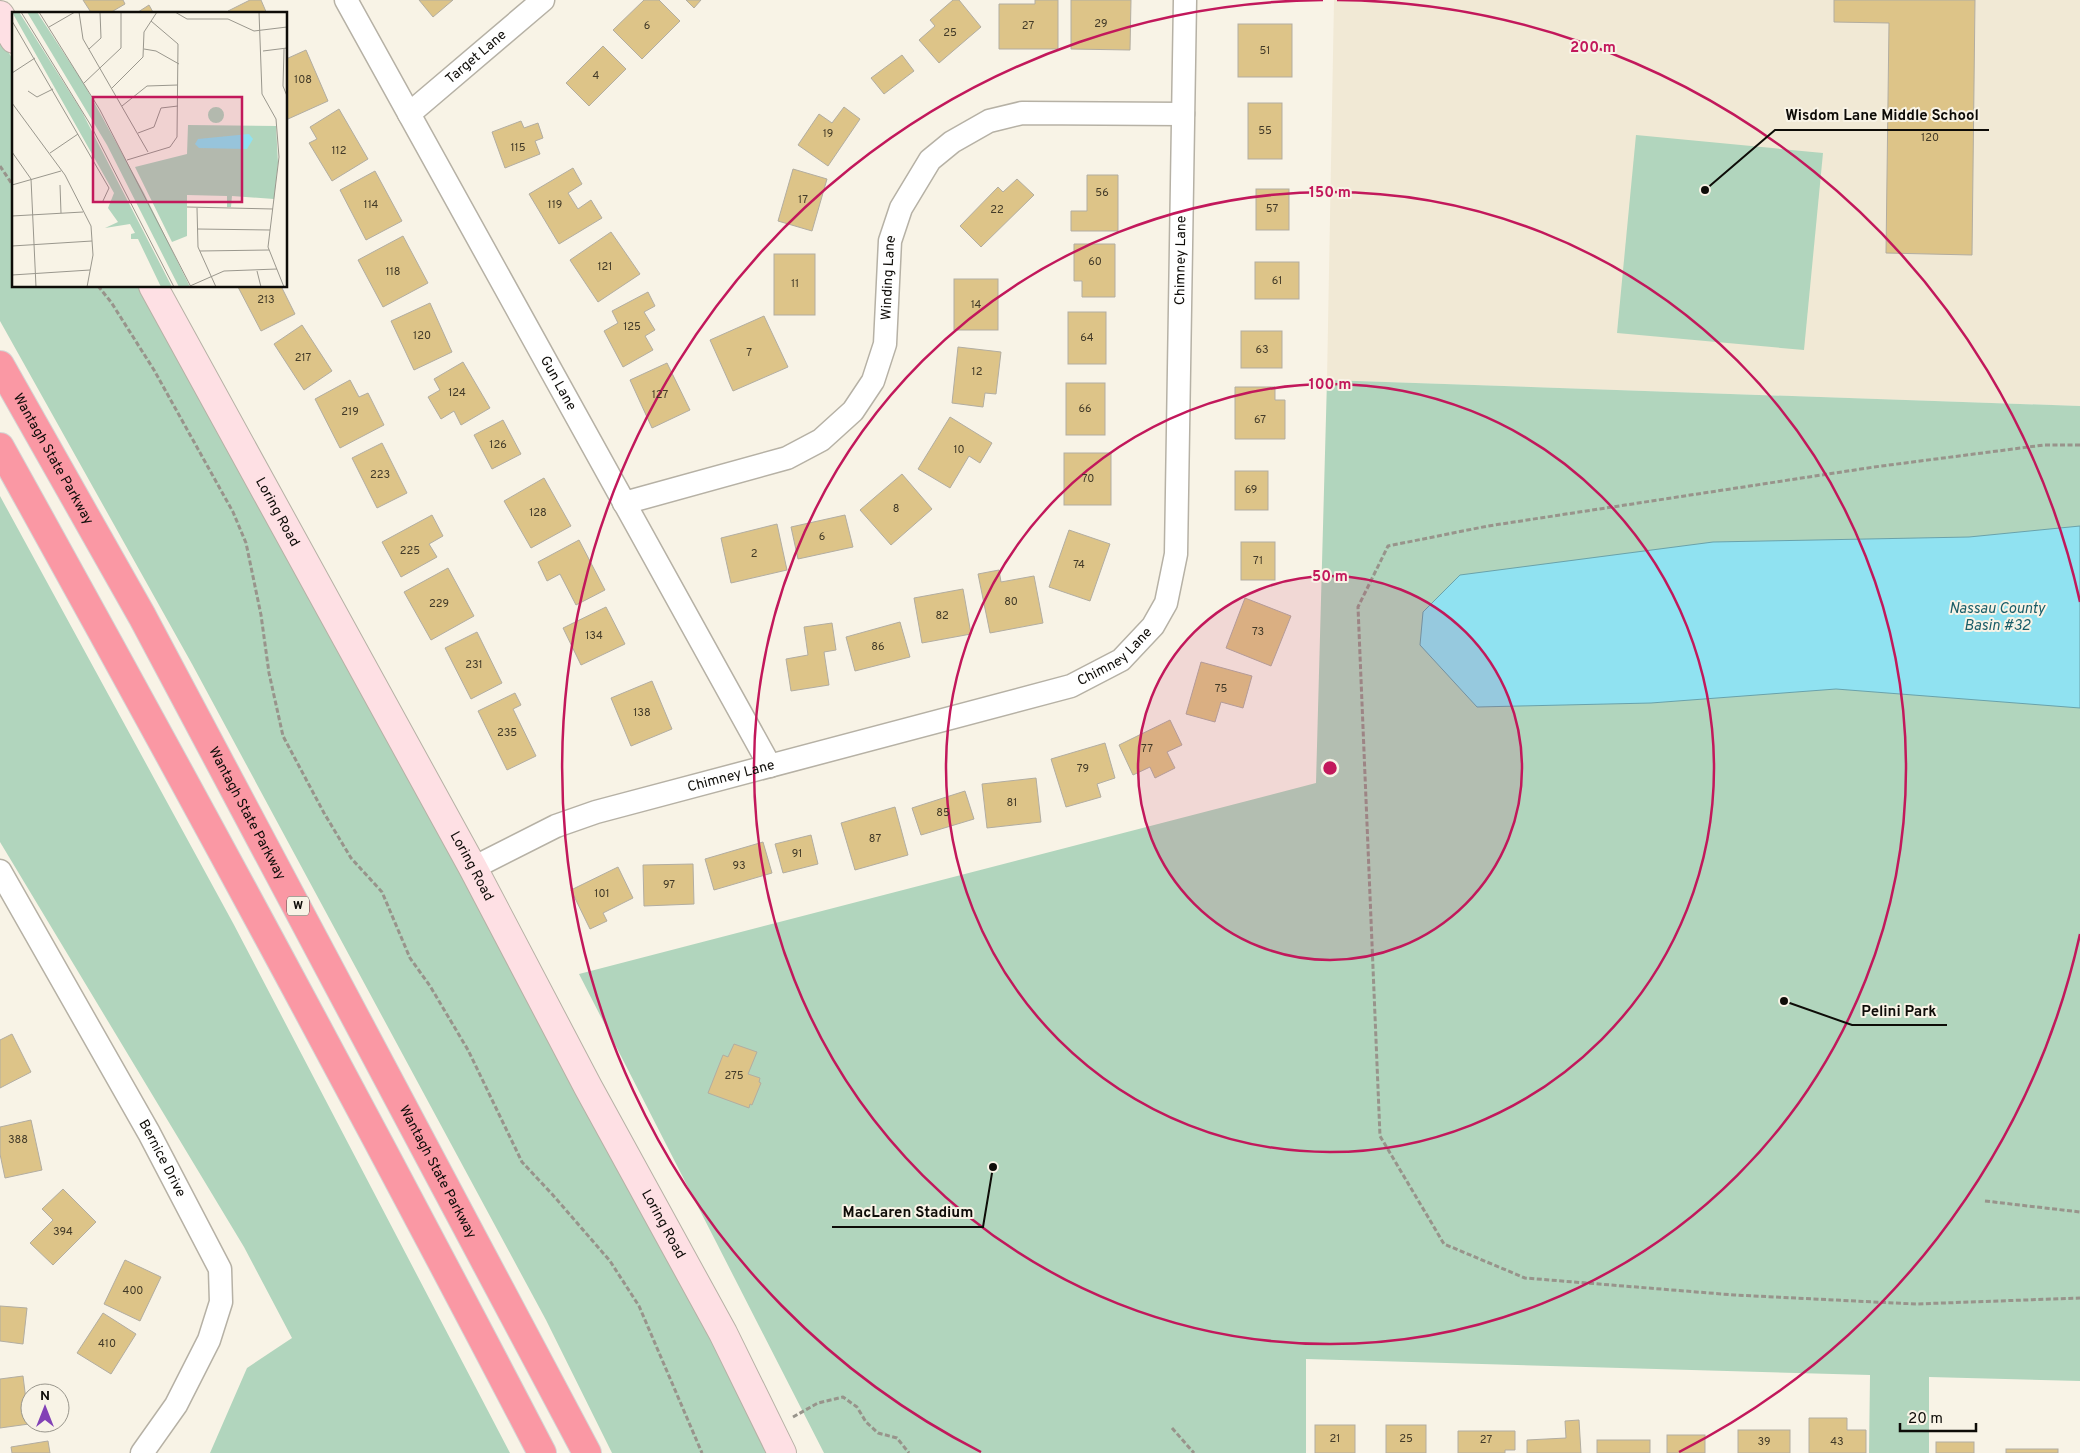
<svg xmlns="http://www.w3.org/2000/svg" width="2080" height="1453" viewBox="0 0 2080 1453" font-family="Overpass,sans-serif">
<rect width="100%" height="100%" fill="#f8f3e6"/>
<!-- built -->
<path fill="#f1e9d5" d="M 1334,0 L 2080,0 L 2080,406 L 1327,380 Z"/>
<!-- green -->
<g fill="#b1d5bd">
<path d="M 0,37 L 14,62 L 14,286 L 141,286 L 711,1333 L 769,1453 L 612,1453 L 546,1320 L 192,664 L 0,321 Z"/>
<path d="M 1636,135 L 1823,153 L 1804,350 L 1617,333 Z"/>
<path d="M 1327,380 L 2080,406 L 2080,1381 L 1929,1377 L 1929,1453 L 1869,1453 L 1870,1375 L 1306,1359 L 1306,1453 L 824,1453 L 579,974 L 1316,783 Z"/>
<path d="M 0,496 L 233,923 L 510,1453 L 210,1453 L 247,1368 L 292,1338 L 244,1247 L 0,842 Z"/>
</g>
<!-- water -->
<path fill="#90e2f1" stroke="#69a2ab" d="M 2080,526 L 2080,708 L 1836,689 L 1651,703 L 1477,707 L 1420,645 L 1423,612 L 1460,575 L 1713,542 L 1969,537 Z"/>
<!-- building -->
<g fill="#ddc488" stroke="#b2ada1">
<path d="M 83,0 L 123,0 L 125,4 L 108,14 L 92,14 Z"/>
<path d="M 250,0 L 261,0 L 267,14 L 229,14 L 228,11 Z"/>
<path d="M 419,0 L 453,0 L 433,17 Z"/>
<path d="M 644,0 L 659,0 L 680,21 L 642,59 L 613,30 Z"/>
<path d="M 686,0 L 701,0 L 694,8 Z"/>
<path d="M 953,0 L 959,0 L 981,27 L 939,63 L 919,40 L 935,26 L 930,20 Z"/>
<path d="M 1035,0 L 1058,0 L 1058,49 L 999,49 L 999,4 L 1035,4 Z"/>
<path d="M 1071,0 L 1131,0 L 1130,50 L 1071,49 Z"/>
<path d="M 1834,0 L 1975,0 L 1972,255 L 1886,253 L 1889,23 L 1834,22 Z"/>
<path d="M 149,5 L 154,14 L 135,14 Z"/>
<rect x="1238" y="24" width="54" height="53"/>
<path d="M 603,46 L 626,69 L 589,106 L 566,83 Z"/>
<path d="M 306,50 L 328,101 L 288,119 L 286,115 L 286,59 Z"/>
<path d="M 902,55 L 914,71 L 884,94 L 871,78 Z"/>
<rect x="1248" y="103" width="34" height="56"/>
<path d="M 844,107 L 860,119 L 828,166 L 798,145 L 819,114 L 832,123 Z"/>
<path d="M 339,109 L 368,159 L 332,181 L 309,143 L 317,139 L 310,127 Z"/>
<path d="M 521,121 L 524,128 L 538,123 L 543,138 L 535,141 L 540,154 L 505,168 L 492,132 Z"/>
<path d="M 573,168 L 582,184 L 568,193 L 578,209 L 591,200 L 602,218 L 559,244 L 529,194 Z"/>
<path d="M 793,169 L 827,179 L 812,231 L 778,221 Z"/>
<path d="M 375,171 L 402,221 L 366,240 L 340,190 Z"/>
<path d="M 1087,175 L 1118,175 L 1118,231 L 1071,231 L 1071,211 L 1087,211 Z"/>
<path d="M 1017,179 L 1034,195 L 981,247 L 960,226 L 998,187 L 1003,192 Z"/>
<rect x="1256" y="189" width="33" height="41"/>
<path d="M 611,232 L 640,274 L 598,302 L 570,260 Z"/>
<path d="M 403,236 L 428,283 L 383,307 L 358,260 Z"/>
<path d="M 1074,244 L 1115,244 L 1115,297 L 1082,297 L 1082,281 L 1074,281 Z"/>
<rect x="774" y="254" width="41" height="61"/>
<rect x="1255" y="262" width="44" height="37"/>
<rect x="954" y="279" width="44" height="51"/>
<path d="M 281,286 L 295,314 L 261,331 L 238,287 Z"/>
<path d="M 648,292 L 655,306 L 644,312 L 655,330 L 645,336 L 653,350 L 623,367 L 604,331 L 618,323 L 612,311 Z"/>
<path d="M 430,303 L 452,352 L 414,370 L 391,321 Z"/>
<rect x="1068" y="312" width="38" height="52"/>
<path d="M 764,316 L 788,367 L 733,391 L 710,340 Z"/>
<path d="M 302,325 L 332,371 L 304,390 L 274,344 Z"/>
<rect x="1241" y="331" width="41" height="37"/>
<path d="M 958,347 L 1001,352 L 996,394 L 985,393 L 983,407 L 952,403 Z"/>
<path d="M 463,362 L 490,408 L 461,425 L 454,411 L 441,419 L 428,397 L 440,390 L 434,379 Z"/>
<path d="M 667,363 L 690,410 L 652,428 L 630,380 Z"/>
<path d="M 350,380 L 359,397 L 368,393 L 384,425 L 340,448 L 315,399 Z"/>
<rect x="1066" y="383" width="39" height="52"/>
<path d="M 1235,387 L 1275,387 L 1275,400 L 1285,400 L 1285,439 L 1235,439 Z"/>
<path d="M 950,417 L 992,443 L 980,463 L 969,456 L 950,488 L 918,469 Z"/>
<path d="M 503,420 L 521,454 L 492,469 L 474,435 Z"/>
<path d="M 382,443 L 407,493 L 377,508 L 352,458 Z"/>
<rect x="1064" y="453" width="47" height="52"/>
<rect x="1235" y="471" width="33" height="39"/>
<path d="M 902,474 L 932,509 L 891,545 L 860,510 Z"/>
<path d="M 544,478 L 571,526 L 531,548 L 504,501 Z"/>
<path d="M 432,515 L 443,536 L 429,544 L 437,557 L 401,577 L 382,542 Z"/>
<path d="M 845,515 L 853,547 L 798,559 L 791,527 Z"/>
<path d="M 777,524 L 787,570 L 731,583 L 721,538 Z"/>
<path d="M 1069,530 L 1110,544 L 1090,601 L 1049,587 Z"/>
<path d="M 579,540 L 605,590 L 576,605 L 560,574 L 547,581 L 538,562 Z"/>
<rect x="1241" y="542" width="34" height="38"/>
<path d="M 448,568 L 474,616 L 431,640 L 404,592 Z"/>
<path d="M 999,570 L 1001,582 L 1034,576 L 1043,623 L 990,633 L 978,574 Z"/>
<path d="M 963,589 L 971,634 L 922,643 L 914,598 Z"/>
<path d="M 1245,598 L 1291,616 L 1271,666 L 1226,648 Z"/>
<path d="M 606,607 L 625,644 L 581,665 L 563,628 Z"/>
<path d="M 900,622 L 910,657 L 855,671 L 846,637 Z"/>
<path d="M 832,623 L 836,650 L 824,652 L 829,685 L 791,691 L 786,659 L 808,655 L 804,627 Z"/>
<path d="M 477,632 L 502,683 L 471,699 L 445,648 Z"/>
<path d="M 1201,662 L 1252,676 L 1243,708 L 1221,702 L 1215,722 L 1186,714 Z"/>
<path d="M 652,681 L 672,729 L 631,746 L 611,698 Z"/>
<path d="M 515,693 L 521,705 L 513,709 L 536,756 L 507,770 L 478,711 Z"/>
<path d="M 1170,720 L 1182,745 L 1167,752 L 1175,768 L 1155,778 L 1150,767 L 1133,775 L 1119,745 Z"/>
<path d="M 1105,743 L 1115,778 L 1097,784 L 1101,797 L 1066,807 L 1051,759 Z"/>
<path d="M 1036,778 L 1041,822 L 987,828 L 982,784 Z"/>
<path d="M 965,791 L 974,819 L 921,835 L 912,808 Z"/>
<path d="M 895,807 L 908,855 L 855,870 L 841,823 Z"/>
<path d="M 811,835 L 818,864 L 783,873 L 775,844 Z"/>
<path d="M 763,842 L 772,873 L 714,890 L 705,859 Z"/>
<path d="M 693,864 L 694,904 L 644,906 L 643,865 Z"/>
<path d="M 618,867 L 633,898 L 603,913 L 607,921 L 590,929 L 571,890 Z"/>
<path d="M 12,1034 L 31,1072 L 0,1088 L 0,1040 Z"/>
<path d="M 734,1044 L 757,1052 L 748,1074 L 760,1078 L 759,1082 L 761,1083 L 752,1105 L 750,1104 L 749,1108 L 708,1093 L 723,1055 L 728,1057 Z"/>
<path d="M 31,1120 L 42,1170 L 5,1178 L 0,1154 L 0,1127 Z"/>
<path d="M 63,1189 L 96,1222 L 53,1265 L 30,1243 L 53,1220 L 42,1209 Z"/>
<path d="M 125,1260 L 161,1277 L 140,1321 L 104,1304 Z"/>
<path d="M 0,1306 L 27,1308 L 23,1344 L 0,1341 Z"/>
<path d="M 103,1313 L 136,1334 L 111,1374 L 77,1353 Z"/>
<path d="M 23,1376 L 29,1424 L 0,1428 L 0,1379 Z"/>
<path d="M 1809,1418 L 1847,1418 L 1847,1430 L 1866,1430 L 1866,1453 L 1809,1453 Z"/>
<path d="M 1579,1420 L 1581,1453 L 1527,1453 L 1527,1440 L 1566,1438 L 1565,1421 Z"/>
<rect x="1315" y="1425" width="40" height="28"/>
<rect x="1386" y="1425" width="40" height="28"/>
<rect x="1738" y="1430" width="52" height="23"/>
<path d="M 1458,1431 L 1515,1431 L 1515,1450 L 1505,1450 L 1505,1453 L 1458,1453 Z"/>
<rect x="1667" y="1435" width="38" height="18"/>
<rect x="1597" y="1440" width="53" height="13"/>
<path d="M 48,1441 L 50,1453 L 12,1453 L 11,1447 Z"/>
<rect x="1936" y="1442" width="38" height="11"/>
<rect x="2006" y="1449" width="52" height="4"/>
</g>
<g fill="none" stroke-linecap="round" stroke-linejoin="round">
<!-- street casing -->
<g stroke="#b6b1a5" stroke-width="25">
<g id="street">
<path id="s1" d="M 346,0 L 770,766"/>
<path id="s2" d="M 409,114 L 543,0"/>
<path id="s3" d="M 624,503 L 787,458 L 821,440 L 853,411 L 873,381 L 885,344 L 890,241 L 901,208 L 930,160 L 952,142 L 989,121 L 1022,113 L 1183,114"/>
<path id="s4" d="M 473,868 L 556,826 L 596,812 L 1071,686 L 1121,660 L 1153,626 L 1166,603 L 1176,554 L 1185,0"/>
<path id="s5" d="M 0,871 L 149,1133 L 220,1269 L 221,1302 L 209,1340 L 176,1405 L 142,1453"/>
</g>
</g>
<!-- secondary casing -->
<g stroke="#b6b1a5" stroke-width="30">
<g id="secondary">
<path d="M 0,15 L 14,39"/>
<path id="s6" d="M 153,286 L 473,868 L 588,1087 L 723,1333 L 782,1453"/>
</g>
</g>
<!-- highway casing -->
<g stroke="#d4d3d3" stroke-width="30">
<g id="highway">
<path id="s7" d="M 0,365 L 142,616 L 587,1453"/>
<path d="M 0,447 C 185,780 366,1115 542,1453"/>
</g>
</g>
<!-- path -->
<g stroke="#98948b" stroke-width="3" stroke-dasharray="5 2.5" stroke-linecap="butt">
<path d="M 0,166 L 14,187"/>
<path d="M 98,286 L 111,302 L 154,370 L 233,512 L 246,543 L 261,615 L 269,673 L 283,736 L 324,813 L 351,858 L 382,892 L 410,958 L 430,986 L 468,1050 L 522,1162 L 552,1194 L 610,1261 L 639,1306 L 702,1453"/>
<path d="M 2080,445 L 2044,445 L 1874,467 L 1488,526 L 1388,546 L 1358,607 L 1380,1136 L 1444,1244 L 1525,1278 L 1734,1295 L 1916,1304 L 2080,1298"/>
<path d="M 1985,1201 L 2080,1212"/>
<path d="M 793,1417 L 818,1403 L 843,1397 L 857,1407 L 866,1422 L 878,1433 L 897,1438 L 909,1453"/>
<path d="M 1172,1428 L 1194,1453"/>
</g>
<!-- street -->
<use href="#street" stroke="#fff" stroke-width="22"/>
<!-- secondary -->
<use href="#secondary" stroke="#fee0e4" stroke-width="28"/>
<!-- highway -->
<use href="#highway" stroke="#fa98a4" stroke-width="28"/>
</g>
<!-- distance rings -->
<circle cx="1330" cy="768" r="192" fill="#c2185b" fill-opacity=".12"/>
<g fill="none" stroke="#c2185b" stroke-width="2.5">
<circle cx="1330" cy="768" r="192"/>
<circle cx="1330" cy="768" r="384"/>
<circle cx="1330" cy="768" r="576"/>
<path d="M2080 934A768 768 0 0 1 1679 1452M981 1452A768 768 0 0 1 1323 0M1337 0A768 768 0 0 1 2080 602"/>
</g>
<g text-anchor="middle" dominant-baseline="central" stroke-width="4" stroke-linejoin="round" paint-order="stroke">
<!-- number labels -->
<g font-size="11" fill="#423a28">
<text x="1101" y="24">29</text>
<text x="647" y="26">6</text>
<text x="1028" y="26">27</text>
<text x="950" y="33">25</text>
<text x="1265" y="51">51</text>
<text x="596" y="76">4</text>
<text x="303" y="80">108</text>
<text x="1265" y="131">55</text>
<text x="828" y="134">19</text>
<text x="1930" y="138">120</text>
<text x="518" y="148">115</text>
<text x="339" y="151">112</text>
<text x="1102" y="193">56</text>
<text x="803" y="200">17</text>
<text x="371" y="205">114</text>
<text x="555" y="205">119</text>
<text x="1272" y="209">57</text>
<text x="997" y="210">22</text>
<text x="1095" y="262">60</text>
<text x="605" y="267">121</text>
<text x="393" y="272">118</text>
<text x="1277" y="281">61</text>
<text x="795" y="284">11</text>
<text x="266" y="300">213</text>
<text x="976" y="305">14</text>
<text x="632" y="327">125</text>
<text x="422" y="336">120</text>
<text x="1087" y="338">64</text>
<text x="1262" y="350">63</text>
<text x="749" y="353">7</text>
<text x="303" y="358">217</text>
<text x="977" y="372">12</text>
<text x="457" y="393">124</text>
<text x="660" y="395">127</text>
<text x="1085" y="409">66</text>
<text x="350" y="412">219</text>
<text x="1260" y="420">67</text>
<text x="498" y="445">126</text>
<text x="959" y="450">10</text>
<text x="380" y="475">223</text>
<text x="1088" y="479">70</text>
<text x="1251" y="490">69</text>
<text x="896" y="509">8</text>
<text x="538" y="513">128</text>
<text x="822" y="537">6</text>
<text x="410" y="551">225</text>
<text x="754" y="554">2</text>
<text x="1258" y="561">71</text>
<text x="1079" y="565">74</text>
<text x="1011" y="602">80</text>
<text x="439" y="604">229</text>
<text x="942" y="616">82</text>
<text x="1258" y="632">73</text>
<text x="594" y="636">134</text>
<text x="878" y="647">86</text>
<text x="474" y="665">231</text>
<text x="1221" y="689">75</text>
<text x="642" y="713">138</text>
<text x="507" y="733">235</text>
<text x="1147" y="749">77</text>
<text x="1083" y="769">79</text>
<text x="1012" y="803">81</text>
<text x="943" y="813">85</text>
<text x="875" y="839">87</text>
<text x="797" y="854">91</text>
<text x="739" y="866">93</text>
<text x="669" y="885">97</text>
<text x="602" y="894">101</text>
<text x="734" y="1076">275</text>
<text x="18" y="1140">388</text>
<text x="63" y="1232">394</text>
<text x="133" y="1291">400</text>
<text x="107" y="1344">410</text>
<text x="1335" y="1439">21</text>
<text x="1406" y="1439">25</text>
<text x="1486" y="1440">27</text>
<text x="1764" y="1442">39</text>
<text x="1837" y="1442">43</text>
</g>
<!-- shield labels -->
<rect fill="#f8f3e6" stroke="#54514b" stroke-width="1" x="287" y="896.5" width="22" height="19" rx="4"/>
<g font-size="12" font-weight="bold" fill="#0e0c08">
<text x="298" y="906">W</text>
</g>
<!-- street labels -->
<g font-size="14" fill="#0e0c08" stroke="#f8f3e6">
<text stroke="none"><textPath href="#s2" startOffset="88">Target Lane</textPath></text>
<text stroke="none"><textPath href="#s4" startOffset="1100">Chimney Lane</textPath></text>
<text stroke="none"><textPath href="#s3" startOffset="392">Winding Lane</textPath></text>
<text stroke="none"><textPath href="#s1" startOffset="438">Gun Lane</textPath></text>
<text stroke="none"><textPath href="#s7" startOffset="108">Wantagh State Parkway</textPath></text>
<text stroke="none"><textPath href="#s6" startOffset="258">Loring Road</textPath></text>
<text stroke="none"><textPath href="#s4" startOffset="680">Chimney Lane</textPath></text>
<text stroke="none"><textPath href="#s4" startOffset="275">Chimney Lane</textPath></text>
<text stroke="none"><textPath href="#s7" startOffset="512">Wantagh State Parkway</textPath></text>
<text stroke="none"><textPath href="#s6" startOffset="662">Loring Road</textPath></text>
<text stroke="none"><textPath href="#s5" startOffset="330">Bernice Drive</textPath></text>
<text stroke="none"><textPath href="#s7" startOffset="918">Wantagh State Parkway</textPath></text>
<text stroke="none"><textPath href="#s6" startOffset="1068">Loring Road</textPath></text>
</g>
<!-- water labels -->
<g font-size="15" font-style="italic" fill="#195d68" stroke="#f8f3e6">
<text x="1997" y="609">Nassau County<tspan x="1997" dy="17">Basin #32</tspan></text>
</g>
</g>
<!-- overview -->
<g transform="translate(12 12)">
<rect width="275" height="275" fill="#f8f3e6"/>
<path d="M 0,0 L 7,0 L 69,98 L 160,275 L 149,275 L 126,227 L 119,227 L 119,222 L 123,221 L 118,212 L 93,216 L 106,210 L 96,196 L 102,181 ZM 15,0 L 25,0 L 72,72 L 132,181 L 178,275 L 167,275 L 95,133 ZM196 103a8 8 0 1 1 16 0a8 8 0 1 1-16 0ZM 176,113 L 264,114 L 266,151 L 262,187 L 220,184 L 219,195 L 215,195 L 215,184 L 175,183 L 175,224 L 160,230 L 123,155 L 175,142 Z" fill="#b1d5bd"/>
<path d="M 237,122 L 241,127 L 235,137 L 187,136 L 183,132 L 186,127 Z" fill="#90e2f1"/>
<path fill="none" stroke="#9a978d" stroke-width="1" d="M 9,0 L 78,112 L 162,275M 27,0 L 88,98 L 179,275M 67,0 L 71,27 L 136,140M 163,0 L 175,7 L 216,7 L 242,19 L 275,15M 247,0 L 250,82 L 264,107 L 267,145 L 256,235 L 272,275M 0,9 L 97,176 L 90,191M 37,15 L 63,0M 77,37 L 89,26 L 88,0M 132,37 L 144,39 L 167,52M 272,37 L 271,74 L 275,84M 251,39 L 275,36M 0,61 L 23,46M 72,71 L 109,36 L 109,0M 100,76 L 131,45 L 132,20 L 145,0M 16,79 L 25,85 L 41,77M 0,91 L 53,163 L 79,214 L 81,243 L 75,275M 110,94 L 135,74 L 166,73M 126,121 L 142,115 L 149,96 L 166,94M 0,140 L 19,167 L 24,275M 38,141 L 66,122M 115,148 L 158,135 L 165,125 L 166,32 L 139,9M 0,173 L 49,159M 48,173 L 49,201M 175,195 L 261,197M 185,196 L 186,235 L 204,275M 0,204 L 71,200M 185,217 L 258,218M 0,234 L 80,229M 188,239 L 257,238M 245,259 L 249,275M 0,263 L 78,258M 178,274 L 212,259 L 265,257"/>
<path fill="#c2185b" fill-opacity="0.15" stroke="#c2185b" stroke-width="2.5" d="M 81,85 L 230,85 L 230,190 L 81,190 Z"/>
<rect width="275" height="275" fill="none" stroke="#0e0c08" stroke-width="2.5"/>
</g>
<circle cx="1330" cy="768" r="8" fill="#c2185b" stroke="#f8f3e6" stroke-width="2.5"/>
<g font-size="15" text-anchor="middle" font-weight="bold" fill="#c2185b" stroke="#f8f3e6" stroke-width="4" stroke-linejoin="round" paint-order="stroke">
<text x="1593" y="52">200 m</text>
<text x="1330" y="197">150 m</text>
<text x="1330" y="389">100 m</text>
<text x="1330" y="581">50 m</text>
</g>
<!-- callouts -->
<path fill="none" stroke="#0e0c08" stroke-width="2" d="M1705 190L1775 130H1989M1784 1001L1852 1025H1947M993 1167L983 1227H832"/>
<g fill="#0e0c08" stroke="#f8f3e6" stroke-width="2">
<circle cx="1705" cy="190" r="5"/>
<circle cx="1784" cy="1001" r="5"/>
<circle cx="993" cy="1167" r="5"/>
</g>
<g font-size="15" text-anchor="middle" font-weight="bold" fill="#0e0c08" stroke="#f8f3e6" stroke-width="4" stroke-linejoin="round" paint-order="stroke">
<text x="1882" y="120">Wisdom Lane Middle School</text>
<text x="1899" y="1016">Pelini Park</text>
<text x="908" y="1217">MacLaren Stadium</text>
</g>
<!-- north arrow -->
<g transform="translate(45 1408)"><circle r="24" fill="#f8f3e6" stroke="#9a978d"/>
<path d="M0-4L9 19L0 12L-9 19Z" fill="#8241b6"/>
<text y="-8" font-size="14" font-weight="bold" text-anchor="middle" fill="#0e0c08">N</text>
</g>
<!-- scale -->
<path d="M1900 1423v8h76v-8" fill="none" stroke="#0e0c08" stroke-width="2.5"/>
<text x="1908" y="1423" font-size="15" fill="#0e0c08" stroke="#f8f3e6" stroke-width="4" paint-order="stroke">20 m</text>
</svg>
